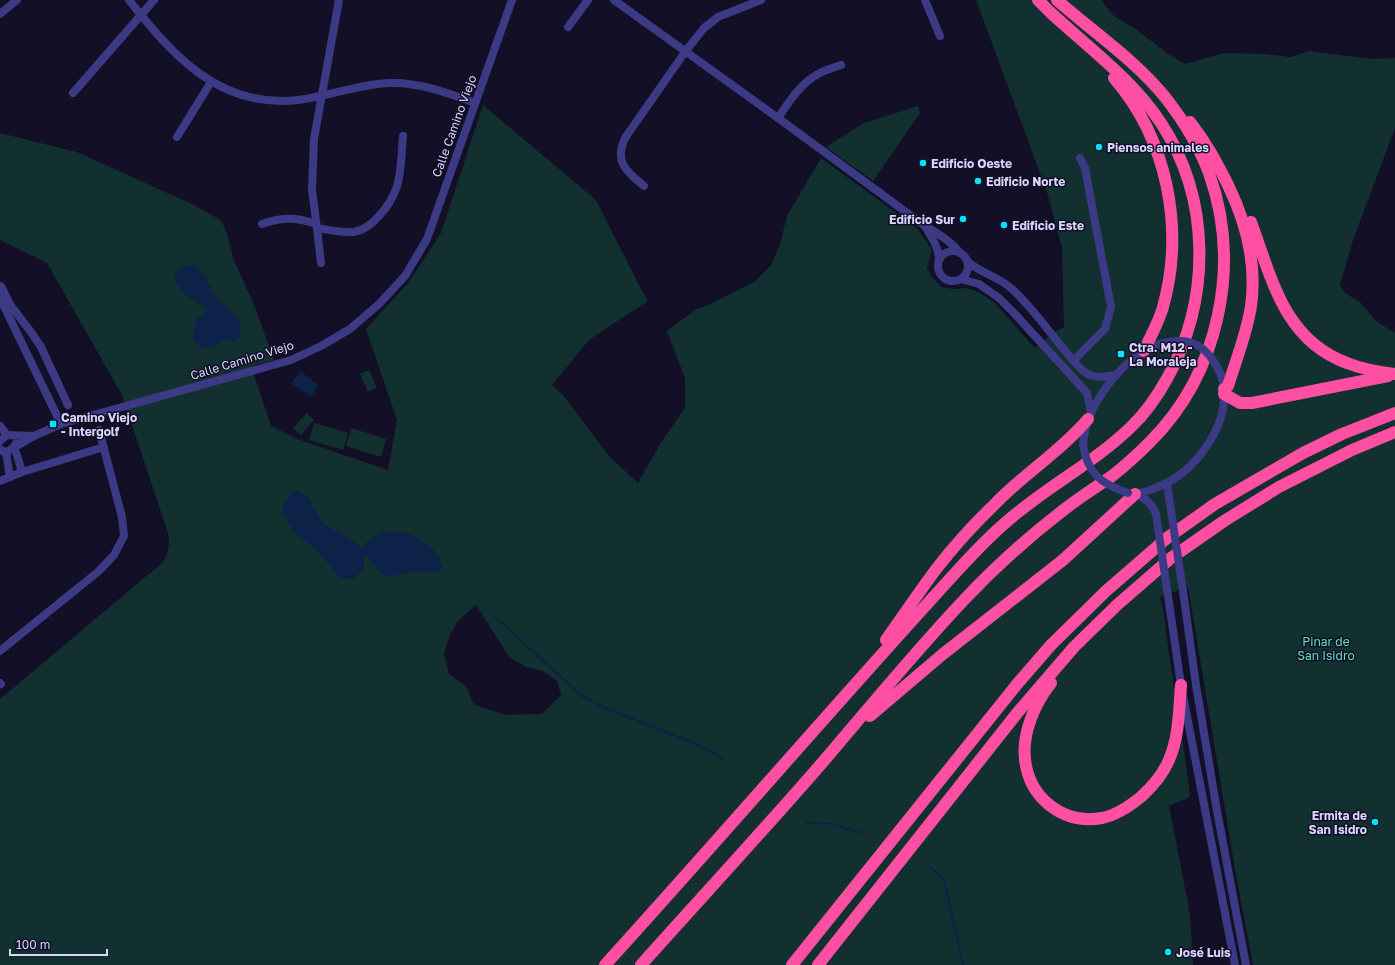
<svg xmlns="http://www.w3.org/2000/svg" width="1395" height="965" viewBox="0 0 1395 965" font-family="'Golos Text',sans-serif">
<rect width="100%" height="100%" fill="#130f26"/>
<!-- green -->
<g fill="#12302f" fill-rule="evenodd">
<path d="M 976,0 L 1101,0 L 1114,16 L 1137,30 L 1167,53 L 1185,64 L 1224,53 L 1264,54 L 1290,57 L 1309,51 L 1372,59 L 1395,58 L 1395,128 L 1353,240 L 1340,285 L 1345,293 L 1360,302 L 1375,320 L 1395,333 L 1395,965 L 1253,965 L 1236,875 L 1188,587 L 1160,597 C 1166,617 1166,639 1170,660 C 1177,706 1185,751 1190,797 L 1169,806 L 1190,914 L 1193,965 L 0,965 L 0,699 L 162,563 C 169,553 170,545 168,533 L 122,395 L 47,263 L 0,240 L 0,133 L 77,152 L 196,206 L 220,220 L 223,224 L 227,234 L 233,258 L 255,307 L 274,360 L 251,366 L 271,426 L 297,439 L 388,470 L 397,420 L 366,329 L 408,283 L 441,233 L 483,105 L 596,200 L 641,289 L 648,301 L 589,340 L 552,385 L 563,395 L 609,456 L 638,483 L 662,441 L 685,408 L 685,378 L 667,331 L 695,310 L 712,303 L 754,282 L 771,265 L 780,244 L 787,216 L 821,158 L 917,228 L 932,250 L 927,268 L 932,277 L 941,287 L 954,289 L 967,288 L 978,292 L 994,302 L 1035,348 L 1056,331 L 1064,327 L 1062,248 L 1047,192 ZM 476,605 L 509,657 L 526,667 L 543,671 L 557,681 L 561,695 L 542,714 L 507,715 L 474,705 L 466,686 L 449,674 L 444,655 L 449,637 L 457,622 Z"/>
<path d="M 918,106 L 920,113 L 873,181 L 826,147 L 864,123 Z"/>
<path d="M 369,370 L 377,388 L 368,392 L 360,374 Z"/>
<path d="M 307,413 L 314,420 L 301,435 L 293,428 Z"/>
<path d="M 314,423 L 348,433 L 343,450 L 309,440 Z"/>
<path d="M 351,428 L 386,439 L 381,457 L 346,446 Z"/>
</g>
<!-- water -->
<g fill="#0c2248">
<path d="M 192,265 C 205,268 208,284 214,294 C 221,303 232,310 238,320 C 241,326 240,332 239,339 C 234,343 230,340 224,341 C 219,342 216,346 210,347 C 190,350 191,330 199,317 C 202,314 205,312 205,307 L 184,294 L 178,286 L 174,277 L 176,271 L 186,266 Z"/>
<path d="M 300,371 L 319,385 L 311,397 L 291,383 Z"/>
<path d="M 298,491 L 306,495 L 310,500 L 313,507 L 325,525 L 347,537 L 362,548 L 366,547 L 366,543 C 372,538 379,532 388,531 C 409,530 439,545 442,568 L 438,573 L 427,573 L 414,571 L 386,577 L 376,567 L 367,556 L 364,557 L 364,566 L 360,573 L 354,578 L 346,579 L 337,576 L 327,562 L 313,547 L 294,533 L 283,512 L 283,505 L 287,499 L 292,493 Z"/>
</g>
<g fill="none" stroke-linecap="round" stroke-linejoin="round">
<!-- stream -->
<g stroke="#0c2248" stroke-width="2">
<path d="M 495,617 L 582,696 L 605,708 L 694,743 L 724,759"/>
<path d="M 806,822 L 832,824 L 861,833"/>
<path d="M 931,868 L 944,879 L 963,965"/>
</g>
<!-- minor -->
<g stroke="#3d3a85" stroke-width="8">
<path d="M 129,0 C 173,56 220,109 298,100 C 329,96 359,84 390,83 C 419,82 448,93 475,103"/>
<path d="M 339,0 L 314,139 L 312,190 L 317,228 C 329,230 342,233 354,232 C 365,230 372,224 379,216 C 403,190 400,169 403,136"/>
<path d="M 614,0 L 778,118 L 925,226 C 937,233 951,241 960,253"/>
<path d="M 925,0 L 940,36"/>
<path d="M 0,14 L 17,0"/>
<path d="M 568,27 L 588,0"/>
<path d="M 73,93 L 154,0"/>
<path d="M 778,118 C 789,102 800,84 818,74 C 825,70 833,68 841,65"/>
<path d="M 177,137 L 211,82"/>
<path d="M 644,186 C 626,171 614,162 625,138 L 685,52 L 704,28 L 718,17 L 761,0"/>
<path d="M 262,224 C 282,217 296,217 316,224"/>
<path d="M 317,228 L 321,263"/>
<path d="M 926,228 C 932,238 939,248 939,260"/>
<circle cx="953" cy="266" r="15"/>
<path d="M 967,261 C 980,273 997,276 1011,288 C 1030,305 1045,326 1061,346 C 1069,355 1076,366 1086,373 C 1095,379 1107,377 1116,375"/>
<path d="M 961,279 L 979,284 L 999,298 L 1014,313 L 1087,393 L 1091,413"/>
<path d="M 0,286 L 1,286 L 11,306 L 31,332 L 41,347 L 68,405"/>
<path d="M 0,298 L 61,424"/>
<path d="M 1073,361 L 1105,329 L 1111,307 L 1085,168 L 1080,158"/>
<path d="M 0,426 L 7,435"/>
<path d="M 0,441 L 7,435 L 33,436"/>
<path d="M 1083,444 C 1086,408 1114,371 1143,351 C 1148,348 1155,346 1160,344"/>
<path d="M 15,447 L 34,436 L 61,424 L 291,360 L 321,346 L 350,329 L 379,304 L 405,276 L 427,239 L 512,0"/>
<path d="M 14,448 L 17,455 L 22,472"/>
<path d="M 0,449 L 4,452 C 10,451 14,449 16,443"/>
<path d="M 6,452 L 10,477"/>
<path d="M 0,481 L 22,472 L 104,447"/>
<path d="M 1167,483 L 1170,504"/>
<path d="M 1131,493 C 1142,494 1150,490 1160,486 C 1194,472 1227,429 1224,390 C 1224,385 1222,380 1221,375"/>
<path d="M 1137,494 C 1145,499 1153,504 1156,514"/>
<path d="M 1183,591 L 1196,685 L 1217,811 L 1246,965"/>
<path d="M 1169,603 L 1181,685 L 1235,965"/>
<path d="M 0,651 L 99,571 L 114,555 L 124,536 L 122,517 L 99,430"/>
<path d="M 0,683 L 1,684"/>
</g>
<!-- highway -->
<g stroke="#ff4fa3" stroke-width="12">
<path d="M 1114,78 C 1167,139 1185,228 1163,307 C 1159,322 1150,337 1144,351"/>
<path d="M 1190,122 C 1207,144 1216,161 1228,185 C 1247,224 1257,263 1251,306 C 1247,333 1236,360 1228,386 L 1224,389"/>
<path d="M 1251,222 C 1272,279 1284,340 1347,363 C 1362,369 1379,372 1395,374"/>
<path d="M 1224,394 L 1240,403 L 1252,403 L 1388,376"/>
<path d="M 886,640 C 903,616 919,592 937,568 C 955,545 975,523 996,503 C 1025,473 1061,451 1088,419"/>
<path d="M 1051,683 C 1035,703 1022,733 1025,759 C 1029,798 1063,825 1102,818 C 1117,815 1130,806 1142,796 C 1153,786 1163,774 1169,760 C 1179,737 1179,710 1181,685"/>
<path d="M 870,716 L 943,654 L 1063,560 L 1135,494"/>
<path d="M 605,965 C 724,834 839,700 958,570 C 978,548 998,527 1021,510 C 1057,481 1098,459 1131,427 C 1146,413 1158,395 1168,377 C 1211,298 1211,199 1161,123 C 1132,79 1089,48 1051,13 L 1038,0"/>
<path d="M 641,965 C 701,898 763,831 822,763 C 868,709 914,653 963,601 C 993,569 1026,539 1061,512 C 1077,499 1095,488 1112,476 C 1126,465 1138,454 1150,442 C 1219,373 1242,265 1209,173 C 1199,146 1183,120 1165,97 C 1135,60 1093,32 1057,0"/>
<path d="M 792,965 L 1018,683 L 1051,645 L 1106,591 L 1167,538 L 1215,504 L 1303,453 L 1342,434 L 1395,413"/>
<path d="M 818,965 L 1018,712 L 1074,647 L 1117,605 L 1171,558 L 1224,521 L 1279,487 L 1352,450 L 1395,432"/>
</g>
<!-- minor-bridge -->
<g stroke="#3d3a85" stroke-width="8">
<path d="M 1160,344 C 1191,335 1208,346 1221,375"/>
<path d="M 1083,444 C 1087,473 1101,484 1128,493"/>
<path d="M 1170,504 L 1183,591"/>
<path d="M 1156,514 L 1169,603"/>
</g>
</g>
<!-- markers -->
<g fill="#00e5ff" stroke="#130f26" stroke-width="1.5">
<circle cx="1099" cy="147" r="4"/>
<circle cx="923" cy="163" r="4"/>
<circle cx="978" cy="181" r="4"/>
<circle cx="963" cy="219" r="4"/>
<circle cx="1004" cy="225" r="4"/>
<rect x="1117" y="350" width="8" height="8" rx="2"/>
<rect x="49" y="420" width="8" height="8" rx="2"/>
<circle cx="1375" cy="822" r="4"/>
<circle cx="1168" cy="952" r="4"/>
</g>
<g text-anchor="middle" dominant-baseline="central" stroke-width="3" stroke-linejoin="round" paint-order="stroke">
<!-- street labels -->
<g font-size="12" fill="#d9d4ff" stroke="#130f26">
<text transform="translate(454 126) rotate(-70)">Calle Camino Viejo</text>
<text transform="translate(242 360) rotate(-17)">Calle Camino Viejo</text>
</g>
<!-- poi labels -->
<g font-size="12" font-weight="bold" fill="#d9d4ff" stroke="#130f26" text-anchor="start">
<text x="1107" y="147">Piensos animales</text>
<text x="931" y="163">Edificio Oeste</text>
<text x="986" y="181">Edificio Norte</text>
<text x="955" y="219" text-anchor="end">Edificio Sur</text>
<text x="1012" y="225">Edificio Este</text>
<text x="1129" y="347">Ctra. M12 -<tspan x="1129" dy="14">La Moraleja</tspan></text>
<text x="61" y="417">Camino Viejo<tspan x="61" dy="14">- Intergolf</tspan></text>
<text x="1367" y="815" text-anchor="end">Ermita de<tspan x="1367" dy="14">San Isidro</tspan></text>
<text x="1176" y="952">José Luis</text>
</g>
<!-- park labels -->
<g font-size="12" fill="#5fe0c0" stroke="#130f26">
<text x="1326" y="641">Pinar de<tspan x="1326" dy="14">San Isidro</tspan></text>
</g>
</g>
<!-- scale -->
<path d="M10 949v6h97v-6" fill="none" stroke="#d9d4ff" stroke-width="2"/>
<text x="16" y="949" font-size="12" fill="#d9d4ff" stroke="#130f26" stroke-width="3" paint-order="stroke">100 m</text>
</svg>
